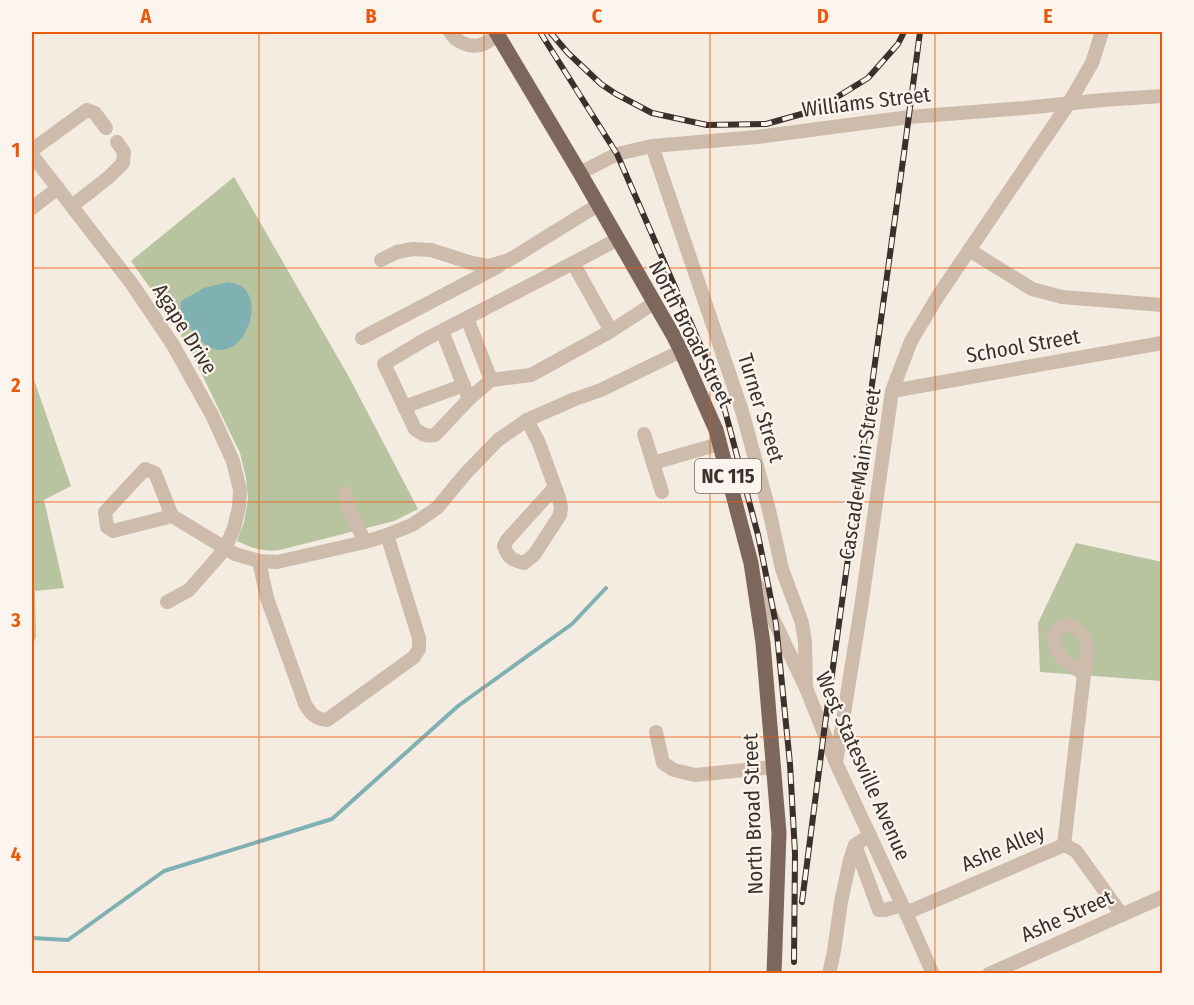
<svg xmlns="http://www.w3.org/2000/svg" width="1194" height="1005" viewBox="0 0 1194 1005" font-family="'Fira Sans Condensed',sans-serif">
<rect width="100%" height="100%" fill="#f4ebe1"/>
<!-- green -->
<g fill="#b8c4a0">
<path d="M 234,177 L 349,377 L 418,509 L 394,521 L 280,550 C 262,552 254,549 237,541 L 244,522 L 248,499 L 246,478 L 240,453 L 191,352 L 162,305 L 131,261 Z"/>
<path d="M 32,374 L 71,486 L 44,500 L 64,588 L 35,591 L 36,636 L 32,651 Z"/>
<path d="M 1076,543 L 1162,562 L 1162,681 L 1040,672 L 1038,623 Z"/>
</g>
<!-- water -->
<path fill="#7fb0b2" d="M 228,282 C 231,283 234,283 237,284 C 274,299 234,386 194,333 C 186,323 179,315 181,301 L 204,288 Z"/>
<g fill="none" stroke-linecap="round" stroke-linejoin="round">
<!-- stream -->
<path stroke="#7fb0b2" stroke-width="4" d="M 32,938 L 68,940 L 164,871 L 332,819 L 458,706 L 572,624 L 606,588"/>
<!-- minor -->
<g stroke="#cdbbac" stroke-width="14">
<path d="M 450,32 C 456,41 468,48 480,45 C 486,44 493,38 499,35"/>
<path d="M 652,146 L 742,411 L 769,510 L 782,569 L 802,623 L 805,642 L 806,688"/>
<path d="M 32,150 L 87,110 L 95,113 L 106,128"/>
<path d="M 32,155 L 132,284 L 173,345 L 212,415 L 233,461 L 240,490 L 239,507 L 234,528 L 225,549 L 189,590 L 167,602"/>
<path d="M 580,173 L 617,154 L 652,146 L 757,137 L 909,117 L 1024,108 L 1103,100 L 1162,96"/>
<path d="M 72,206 L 109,177 L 123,163 L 124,152 L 117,142"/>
<path d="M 32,208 L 58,188"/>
<path d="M 969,250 L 1032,289 L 1062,297 L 1162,305"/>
<path d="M 381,260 L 397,252 L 413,249 L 431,250 L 472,263 L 489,266 L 509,260 L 598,205"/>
<path d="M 573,263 L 426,339 L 384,364 L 415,429 C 422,434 426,437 435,435 L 469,399 L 491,380 L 531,375 L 611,331 L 654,303"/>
<path d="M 467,318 L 491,380"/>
<path d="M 442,331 L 469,399"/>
<path d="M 611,331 L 573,263 L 618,239"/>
<path d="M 362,338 L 499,266"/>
<path d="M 892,391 L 1162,343"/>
<path d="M 404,407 L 464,385"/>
<path d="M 527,420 L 539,443 L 559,498 L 561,507 L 560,515 L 534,555 L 524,563 C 512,560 508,558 504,546 L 507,540 L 555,487"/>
<path d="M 644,434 L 662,492"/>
<path d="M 653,463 L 719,444"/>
<path d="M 345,493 L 349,509 L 365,542"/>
<path d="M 172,516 L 155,473 L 145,469 L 105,512 L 107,527 L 113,531 L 172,516 L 235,554 L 259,561 L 277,562 L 365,542 L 387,535 L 412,525 L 437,508 L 466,473 L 498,440 L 527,420 L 575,399 L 601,390 L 681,351"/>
<path d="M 259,561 L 267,598 L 305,704 C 311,714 315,719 327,720 L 414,657 L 419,649 L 419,638 L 387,535"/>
<path d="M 757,585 L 806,688 L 836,763 L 906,913 L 933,974"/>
<path d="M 1071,625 C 1093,638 1088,652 1084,674 C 1067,662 1056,659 1053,636 L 1060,627 Z"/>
<path d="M 656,732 L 663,763 L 674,770 L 695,775 L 774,767"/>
<path d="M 836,763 L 861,608 L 892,391 L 911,341 L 938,296 L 1069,103 L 1092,63 L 1102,32"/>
<path d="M 855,845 L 879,910 L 885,910 L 902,905"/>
<path d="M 1064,845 L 1084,674"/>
<path d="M 906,913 L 1064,845 L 1076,851 L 1122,915"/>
<path d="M 829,974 L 834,951 L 841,902 L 850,860 L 855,845 L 870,835"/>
<path d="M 989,974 L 1162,897"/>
</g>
<!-- major -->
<path stroke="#7d675c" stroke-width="15" d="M 496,32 L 580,173 L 673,335 L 681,351 L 716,430 L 751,563 L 763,643 L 779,833 L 774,974"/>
<!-- rail casing -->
<g stroke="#3b302b" stroke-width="6">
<g id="rail">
<path d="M 540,32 L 617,154 L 719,388 L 758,535 L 776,624 L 790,764 L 795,853 L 794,962"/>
<path d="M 550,32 L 568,53 L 601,84 L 616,94 L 652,113 L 707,125 L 766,124 L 816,110 L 868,78 L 898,44 L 904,32"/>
<path d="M 802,902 L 824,732 L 904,153 L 920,32"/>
</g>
</g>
<!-- rail -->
<use href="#rail" stroke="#fbf5ee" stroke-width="4" stroke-dasharray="11" stroke-linecap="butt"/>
</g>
<!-- grid -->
<path fill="none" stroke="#e8590c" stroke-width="1.5" stroke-opacity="0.55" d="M 259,32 L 259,974M 484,32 L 484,974M 710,32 L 710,974M 935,32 L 935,974M 32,268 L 1162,268M 32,502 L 1162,502M 32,737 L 1162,737"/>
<g text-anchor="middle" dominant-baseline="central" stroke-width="4.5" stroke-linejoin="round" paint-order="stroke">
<!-- shield labels -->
<rect fill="#fbf5ee" stroke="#756b66" stroke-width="1.5" x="695" y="459" width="66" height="34" rx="4.5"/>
<g font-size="20" font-weight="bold" fill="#3b302b">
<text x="728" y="476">NC 115</text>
</g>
<!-- street labels -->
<g font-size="21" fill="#3b302b" stroke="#fbf5ee">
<text transform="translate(866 102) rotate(-7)">Williams Street</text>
<text transform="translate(185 329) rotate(58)">Agape Drive</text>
<text transform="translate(691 334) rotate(63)">North Broad Street</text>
<text transform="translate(1023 346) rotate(-10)">School Street</text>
<text transform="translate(761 408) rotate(73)">Turner Street</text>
<text transform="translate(860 474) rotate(-81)">Cascade Main Street</text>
<text transform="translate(863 766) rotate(66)">West Statesville Avenue</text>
<text transform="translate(753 814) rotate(-92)">North Broad Street</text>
<text transform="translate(1003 848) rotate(-23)">Ashe Alley</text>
<text transform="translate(1067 916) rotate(-24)">Ashe Street</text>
</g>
</g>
<!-- border -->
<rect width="1194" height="1005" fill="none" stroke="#fbf5ee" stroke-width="66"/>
<rect x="33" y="33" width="1128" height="939" fill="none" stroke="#e8590c" stroke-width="2"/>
<g font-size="20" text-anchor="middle" font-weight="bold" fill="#e8590c">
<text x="146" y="23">A</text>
<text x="371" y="23">B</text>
<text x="597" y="23">C</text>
<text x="823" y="23">D</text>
<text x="1048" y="23">E</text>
<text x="16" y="157">1</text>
<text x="16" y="392">2</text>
<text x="16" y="627">3</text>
<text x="16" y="861">4</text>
</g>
</svg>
